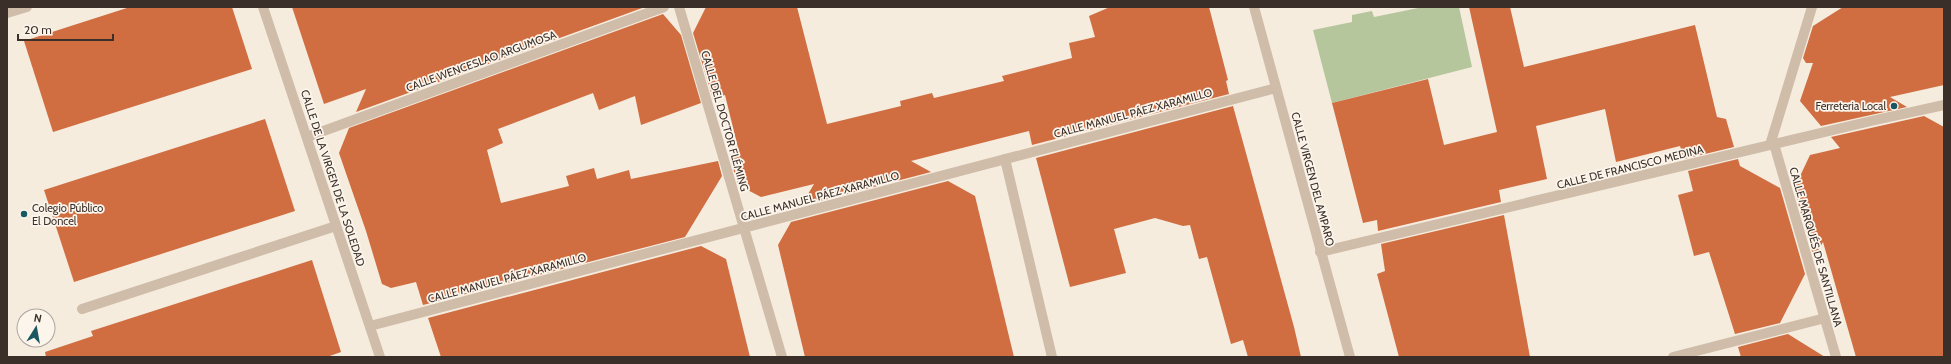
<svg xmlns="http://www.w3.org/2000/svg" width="1951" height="364" viewBox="0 0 1951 364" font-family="Cabin,sans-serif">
<rect width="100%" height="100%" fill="#f5ecde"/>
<!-- green -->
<path fill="#b5c69d" d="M 1423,7 L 1459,7 L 1472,67 L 1332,103 L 1313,30 L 1352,22 L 1352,15 L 1372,11 L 1374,17 Z"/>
<!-- building -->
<g fill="#d06d41">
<path d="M 130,7 L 232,7 L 252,69 L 53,132 L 24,41 Z"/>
<path d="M 292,7 L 645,7 L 356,112 L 366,89 L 324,104 Z"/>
<path d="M 706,7 L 797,7 L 827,124 L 901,106 L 900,101 L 932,93 L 934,98 L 1004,81 L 1002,76 L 1072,58 L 1069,43 L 1095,37 L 1089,16 L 1110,7 L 1209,7 L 1228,80 L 1226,81 L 1229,94 L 1032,145 L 1029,131 L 911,161 L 931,172 L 801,206 L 814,184 L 761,197 L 738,185 L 730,158 L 740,156 L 725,95 L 713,99 L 693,33 Z"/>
<path d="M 1469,7 L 1510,7 L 1524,67 L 1695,25 L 1717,117 L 1726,119 L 1734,147 L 1684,159 L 1680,146 L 1616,162 L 1605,109 L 1536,126 L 1547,179 L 1499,190 L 1501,202 L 1378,231 L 1377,220 L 1363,223 L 1332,103 L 1428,79 L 1444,145 L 1497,132 Z"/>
<path d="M 1843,7 L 1944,7 L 1944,85 L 1890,97 L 1907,107 L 1821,126 L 1800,101 L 1813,63 L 1806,63 L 1803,58 L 1813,26 Z"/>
<path d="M 663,14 L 681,35 L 701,103 L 641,125 L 635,96 L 599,110 L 593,93 L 498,129 L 503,143 L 487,150 L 501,203 L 569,186 L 566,176 L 594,168 L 597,179 L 629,170 L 631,179 L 718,161 L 722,176 L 685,237 L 423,305 L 416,282 L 391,288 L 382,284 L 366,231 L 339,153 L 349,128 Z"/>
<path d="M 1233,106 L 1294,327 L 1301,357 L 1248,357 L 1243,340 L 1231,344 L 1207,257 L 1199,259 L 1190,225 L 1183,226 L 1155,218 L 1114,229 L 1126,273 L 1070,287 L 1036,158 Z"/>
<path d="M 1924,116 L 1944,127 L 1944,357 L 1856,357 L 1823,242 L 1814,258 L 1794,189 L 1810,155 L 1840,148 L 1831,137 Z"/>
<path d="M 265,119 L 295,211 L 74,282 L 44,190 Z"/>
<path d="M 1738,159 L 1740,166 L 1780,188 L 1805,274 L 1780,323 L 1735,334 L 1709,252 L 1694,256 L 1678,195 L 1693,191 L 1688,171 Z"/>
<path d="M 948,181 L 975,196 L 1014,357 L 805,357 L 778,245 L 791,222 Z"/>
<path d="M 1504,215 L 1530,357 L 1399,357 L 1377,274 L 1385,271 L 1381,244 Z"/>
<path d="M 701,246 L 726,259 L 750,357 L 441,357 L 428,318 Z"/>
<path d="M 312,260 L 341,352 L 327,357 L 46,357 L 45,352 L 93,336 L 91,331 Z"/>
<path d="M 1788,334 L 1825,357 L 1741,357 L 1738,347 Z"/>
</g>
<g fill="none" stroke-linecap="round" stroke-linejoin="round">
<!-- pedestrian -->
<path stroke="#cfbca9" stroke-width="10" d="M 82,309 L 336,226"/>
<!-- minor -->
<g stroke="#cfbca9" stroke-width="10">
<path d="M 263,7 L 380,357"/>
<path d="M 679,7 L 782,357"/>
<path d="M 7,13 L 27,7"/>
<path d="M 307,137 L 664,7"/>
<path d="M 1774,144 L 1836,357"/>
<path d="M 1770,145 L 1812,7"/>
<path d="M 1005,159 L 1052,357"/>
<path d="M 1320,252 L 1871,121 L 1944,105"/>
<path d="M 370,326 L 1276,88"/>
<path d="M 1673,357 L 1825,318"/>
</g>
<!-- tertiary -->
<path stroke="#cfbca9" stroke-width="10" d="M 1254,7 L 1350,357"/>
</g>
<!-- markers -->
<g fill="#1a5861" stroke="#fcf5ec" stroke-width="1.5">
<circle cx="1894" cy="106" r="4"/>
<circle cx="24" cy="214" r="4"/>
</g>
<g text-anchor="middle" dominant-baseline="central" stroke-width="3.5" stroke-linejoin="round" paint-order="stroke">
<!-- street labels -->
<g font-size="11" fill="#3b3029" stroke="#fcf5ec">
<text transform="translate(481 61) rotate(-20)">CALLE WENCESLAO ARGUMOSA</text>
<text transform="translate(1133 113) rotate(-15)">CALLE MANUEL PÁEZ XARAMILLO</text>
<text transform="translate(725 121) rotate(74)">CALLE DEL DOCTOR FLÉMING</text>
<text transform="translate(1630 167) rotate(-14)">CALLE DE FRANCISCO MEDINA</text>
<text transform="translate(333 178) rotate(72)">CALLE DE LA VIRGEN DE LA SOLEDAD</text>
<text transform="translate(1313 179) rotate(75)">CALLE VIRGEN DEL AMPARO</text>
<text transform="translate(820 196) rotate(-15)">CALLE MANUEL PÁEZ XARAMILLO</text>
<text transform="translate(1816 247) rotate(74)">CALLE MARQUÉS DE SANTILLANA</text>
<text transform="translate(507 278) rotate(-15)">CALLE MANUEL PÁEZ XARAMILLO</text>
</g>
<!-- poi labels -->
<g font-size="11" fill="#3b3029" stroke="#fcf5ec" text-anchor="end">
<text x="1886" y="106">Ferreteria Local</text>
<text x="32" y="208" text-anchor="start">Colegio Público<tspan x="32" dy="13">El Doncel</tspan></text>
</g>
</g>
<!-- border -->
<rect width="1951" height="364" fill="none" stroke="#3b3029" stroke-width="16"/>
<!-- north arrow -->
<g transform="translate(36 328) rotate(11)"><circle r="19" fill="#fcf5ec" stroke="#afa69e"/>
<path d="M0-3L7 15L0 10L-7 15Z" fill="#1a5861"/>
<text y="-6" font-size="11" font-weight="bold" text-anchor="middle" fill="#3b3029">N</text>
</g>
<!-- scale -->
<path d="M18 34v6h95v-6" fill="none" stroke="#3b3029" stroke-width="2"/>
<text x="24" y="34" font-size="12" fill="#3b3029" stroke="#fcf5ec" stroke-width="3" paint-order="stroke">20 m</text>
</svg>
